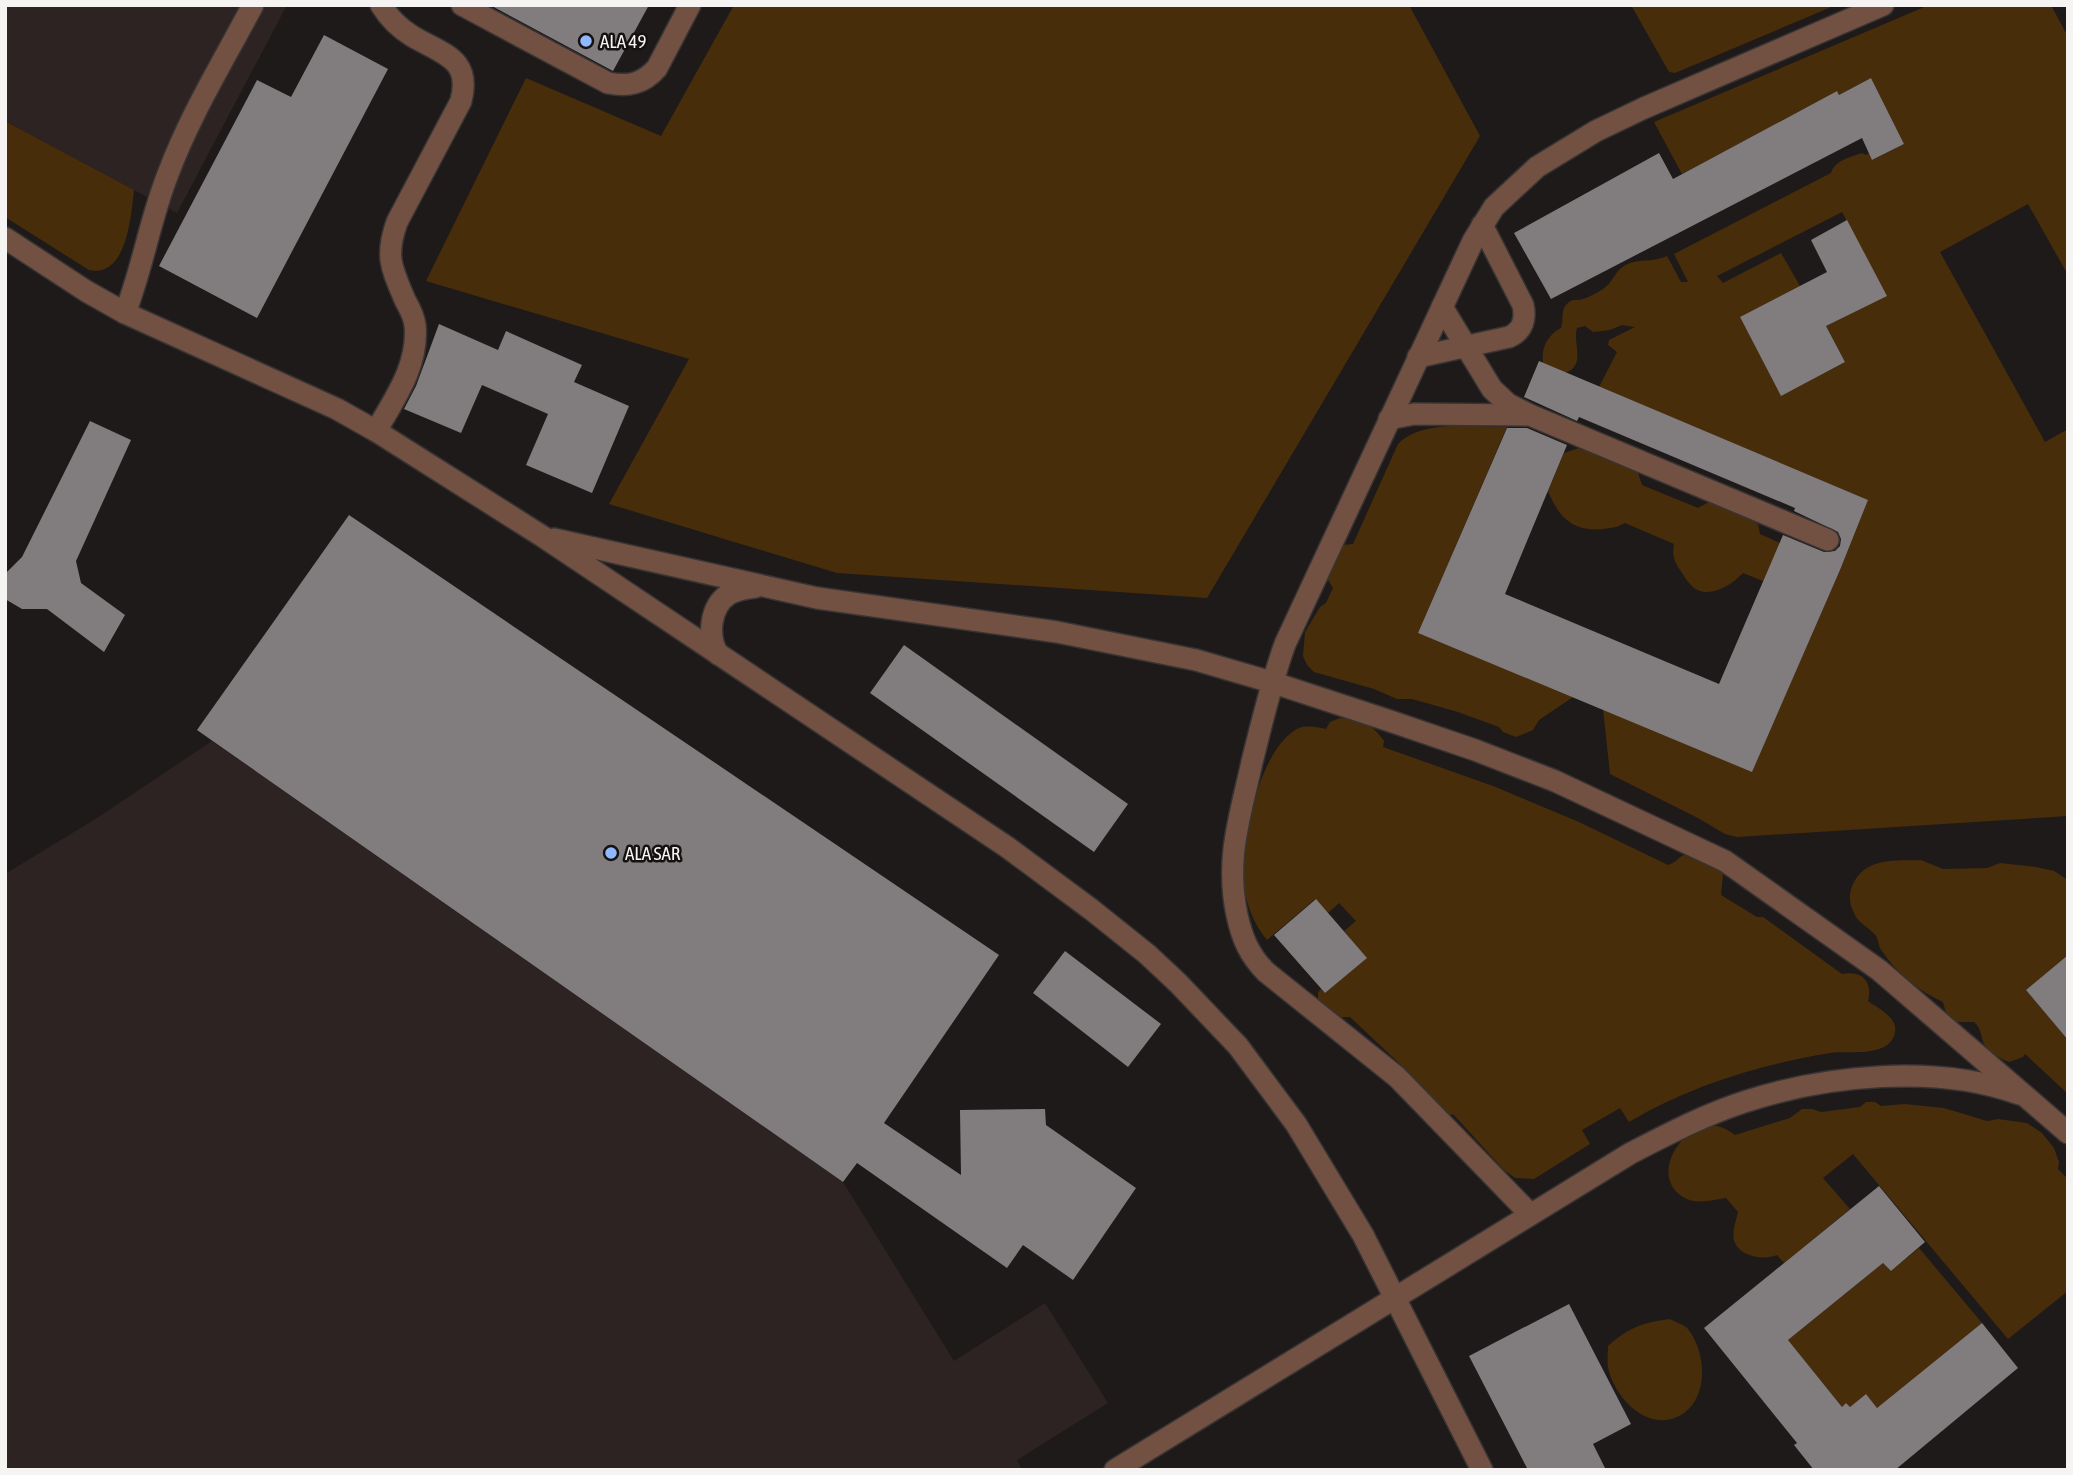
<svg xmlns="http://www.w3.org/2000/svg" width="2073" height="1475" viewBox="0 0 2073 1475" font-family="'Asap Condensed',sans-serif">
<rect width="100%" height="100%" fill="#1e1a1a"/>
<!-- built -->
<g fill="#2d2322">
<path d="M 5,5 L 287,5 L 177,213 L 5,121 Z"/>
<path d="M 212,741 L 843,1182 L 954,1361 L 1045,1303 L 1108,1403 L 1017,1460 L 1022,1470 L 5,1470 L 5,874 L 97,818 Z"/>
</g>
<!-- green -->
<g fill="#482d0b" fill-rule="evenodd">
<path d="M 734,5 L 1409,5 L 1480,136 L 1207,598 L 837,573 L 609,504 L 689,359 L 426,281 L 526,78 L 661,136 Z"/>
<path d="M 1631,5 L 1836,5 L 1675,73 L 1669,72 Z"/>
<path d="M 1929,5 L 2051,5 L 2068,37 L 2068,275 L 2028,204 L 1940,252 L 2045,442 L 2068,429 L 2068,816 L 1737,837 L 1725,834 L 1698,818 L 1610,774 L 1603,709 L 1752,771 L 1840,570 L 1868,500 L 1599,387 L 1617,352 L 1608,345 L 1609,340 L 1635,327 L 1622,325 L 1610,330 L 1593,332 L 1585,326 L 1577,328 C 1572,343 1587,365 1565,373 L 1543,363 C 1541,349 1547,335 1561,328 C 1564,319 1560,309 1568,303 C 1573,298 1578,301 1583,299 C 1589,297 1597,293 1603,289 C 1614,282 1615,268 1630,263 C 1643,259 1655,262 1667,256 L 1681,282 L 1688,282 L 1674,254 L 1831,173 C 1835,160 1851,157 1862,153 L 1866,155 L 1869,153 L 1873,160 L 1904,144 L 1871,78 L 1839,95 L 1837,91 L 1682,174 L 1654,122 ZM 1842,212 L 1886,295 L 1826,326 L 1845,362 L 1781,395 L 1740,317 L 1800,286 L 1781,253 L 1723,283 L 1717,276 Z"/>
<path d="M 5,121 L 134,190 C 131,216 127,278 89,270 L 5,217 Z"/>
<path d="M 1507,427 L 1418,633 L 1573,697 L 1539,720 L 1533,730 L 1516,737 L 1503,732 L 1499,727 L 1458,712 L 1412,699 L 1397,699 L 1374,689 L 1314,672 L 1307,665 L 1303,656 L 1305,632 L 1320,607 L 1326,603 L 1333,588 L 1326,577 L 1343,545 L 1353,544 L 1398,444 C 1422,419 1474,427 1507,427 Z"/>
<path d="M 1579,448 L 1600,449 L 1637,470 L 1642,485 L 1698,508 L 1709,502 L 1736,511 L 1758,524 L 1760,534 L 1780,543 L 1763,581 L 1743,573 C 1731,586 1705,602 1690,584 C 1686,580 1683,574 1680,570 C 1674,561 1672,555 1674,544 L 1625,523 C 1618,527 1612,528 1603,529 C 1573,532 1559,518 1548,491 L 1564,453 Z"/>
<path d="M 1340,718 C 1360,719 1373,724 1384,741 L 1383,747 L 1493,786 L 1579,822 L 1668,865 C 1676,863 1677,858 1684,855 C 1695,851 1708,860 1719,864 L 1723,875 L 1721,895 L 1757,917 L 1763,917 L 1842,974 C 1862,970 1873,981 1868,1001 C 1879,1009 1901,1019 1894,1036 C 1885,1058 1849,1050 1830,1053 C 1759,1065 1692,1085 1629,1122 L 1620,1108 L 1582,1130 L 1590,1144 L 1534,1179 L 1515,1178 L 1504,1170 L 1453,1114 L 1448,1116 L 1405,1075 L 1401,1065 L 1350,1017 L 1334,1017 L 1318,1002 L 1318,992 L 1321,989 L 1325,993 L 1366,958 L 1344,931 L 1356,921 L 1339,903 L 1328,913 L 1315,899 L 1267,940 C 1254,924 1247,907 1244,886 C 1239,846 1259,747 1299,728 C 1307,725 1317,727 1326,729 L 1330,722 Z"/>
<path d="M 1921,860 L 1943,869 L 1987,868 L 2000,863 L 2036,867 L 2054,871 L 2068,880 L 2068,955 L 2026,990 L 2068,1040 L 2068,1094 L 2025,1054 L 2023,1057 L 2009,1062 C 2001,1059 1988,1052 1984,1044 C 1980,1035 1982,1029 1974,1022 L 1953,1022 L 1946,1013 L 1943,1002 C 1919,991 1897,974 1882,951 C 1878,946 1879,941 1876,936 C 1870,927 1858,924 1854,913 C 1849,903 1848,893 1854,882 C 1867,857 1897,861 1921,860 Z"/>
<path d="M 1866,1102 L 1875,1102 L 1881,1106 L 1905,1104 L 1944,1108 L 1987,1121 L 1998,1119 L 2027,1123 L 2042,1133 L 2054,1148 L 2059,1162 L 2058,1169 L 2068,1179 L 2068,1291 L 2008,1339 L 1853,1154 L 1823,1178 L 1850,1209 L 1784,1263 L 1777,1255 C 1763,1261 1738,1256 1734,1240 C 1732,1231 1736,1221 1738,1212 L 1726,1198 C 1712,1200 1695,1205 1683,1197 C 1647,1175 1685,1117 1721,1127 C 1726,1129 1731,1132 1735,1135 L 1790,1118 L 1802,1109 L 1812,1109 L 1821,1112 L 1860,1107 Z"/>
<path d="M 1919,1248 L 1982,1323 L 1877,1408 L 1866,1394 L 1850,1407 L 1846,1403 L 1842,1407 L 1788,1340 L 1883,1263 L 1891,1271 Z"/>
<path d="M 1670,1319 C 1675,1322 1685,1325 1688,1329 C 1706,1352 1709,1395 1684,1413 C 1651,1436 1614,1399 1608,1367 C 1607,1361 1608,1352 1608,1346 C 1630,1327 1641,1323 1670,1319 Z"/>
</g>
<!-- building -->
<g fill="#817c7e">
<path d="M 490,5 L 649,5 L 613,71 Z"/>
<path d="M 324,35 L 388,69 L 257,318 L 159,266 L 257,80 L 291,97 Z"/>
<path d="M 1871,78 L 1904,144 L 1872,160 L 1862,138 L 1551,299 L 1514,233 L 1659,153 L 1673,179 L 1837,91 L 1839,95 Z"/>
<path d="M 1847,220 L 1887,296 L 1826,326 L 1845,362 L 1781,396 L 1740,317 L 1827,272 L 1811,240 Z"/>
<path d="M 439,324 L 498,350 L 506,331 L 582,365 L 574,382 L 629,406 L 592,493 L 526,465 L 548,414 L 482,385 L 461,433 L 404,409 L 416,386 Z"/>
<path d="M 1539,361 L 1868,500 L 1840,570 L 1752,772 L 1418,633 L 1507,428 L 1527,428 L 1567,445 L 1505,594 L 1719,684 L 1783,535 L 1824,552 L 1835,551 L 1840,546 L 1841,539 L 1838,532 L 1794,511 L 1795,508 L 1579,417 L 1577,421 L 1524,397 Z"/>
<path d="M 90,421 L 131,440 L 76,561 L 81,583 L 125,615 L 104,652 L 47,609 L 22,609 L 5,599 L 5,574 L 22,557 Z"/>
<path d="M 349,515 L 999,955 L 884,1123 L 961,1175 L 960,1110 L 1045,1109 L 1046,1125 L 1136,1188 L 1073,1280 L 1023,1245 L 1007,1268 L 857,1163 L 843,1182 L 197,730 Z"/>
<path d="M 904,645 L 1128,804 L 1094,852 L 870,693 Z"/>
<path d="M 1316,899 L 1367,958 L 1325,993 L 1274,935 Z"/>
<path d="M 1065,951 L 1161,1024 L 1128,1067 L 1033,993 Z"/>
<path d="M 2068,955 L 2068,1040 L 2026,990 Z"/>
<path d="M 1879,1186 L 1925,1242 L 1891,1271 L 1883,1263 L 1788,1340 L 1842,1407 L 1846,1403 L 1850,1407 L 1866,1394 L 1877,1408 L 1982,1323 L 2018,1368 L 1895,1470 L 1814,1470 L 1794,1445 L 1797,1443 L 1704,1328 Z"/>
<path d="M 1569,1304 L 1631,1424 L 1593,1444 L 1606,1470 L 1528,1470 L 1469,1356 Z"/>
</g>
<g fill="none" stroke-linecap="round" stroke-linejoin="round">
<!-- minor casing -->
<g stroke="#383434" stroke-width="24">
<g id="minor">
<path d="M 462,5 L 608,83 C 628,87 643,84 657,68 L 690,5"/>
<path d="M 5,238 L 86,291 L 125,313 L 337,409 L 376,431 L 542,536 L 1007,847 L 1092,910 L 1147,954 L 1178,983 L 1238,1046 L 1296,1124 L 1363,1235 L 1482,1470"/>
<path d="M 1442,307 L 1492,389 L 1508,404 L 1528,414"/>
<path d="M 125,313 C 143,267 150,219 168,174 C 190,115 224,60 253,5"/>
<path d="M 1418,357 L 1509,337 C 1523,331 1526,319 1523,305 L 1482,225"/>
<path d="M 1389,419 L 1414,414 L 1530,415 L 1828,540"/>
<path d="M 376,431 C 395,398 419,365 415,325 C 414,316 409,307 405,300 C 391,267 385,256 397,222 L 461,101 C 472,58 442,54 412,36 C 399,28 389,18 381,5"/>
<path d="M 554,539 L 817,598 L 1057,632 L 1196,660 L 1271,682 L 1390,721 L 1475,750 L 1555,781 L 1725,861 L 1879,970 L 2068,1133"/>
<path d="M 718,654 C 707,636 710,606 729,594 C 738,589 747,588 756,587"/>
<path d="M 1529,1213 L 1397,1077 L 1266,972 C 1249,955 1242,938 1237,915 C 1225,859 1240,817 1252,762 C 1262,722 1271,683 1285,644 L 1473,241 L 1494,207 L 1537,167 L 1596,131 L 1644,108 L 1883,5"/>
<path d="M 1115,1470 L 1631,1153 C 1668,1134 1704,1115 1744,1102 C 1826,1075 1937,1064 2019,1094"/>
</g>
</g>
<!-- minor -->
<use href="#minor" stroke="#725143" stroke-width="21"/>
</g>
<!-- markers -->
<g fill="#8fb8fd" stroke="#151111" stroke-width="2.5">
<circle cx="586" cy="41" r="7"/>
<circle cx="611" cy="853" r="7"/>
</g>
<g text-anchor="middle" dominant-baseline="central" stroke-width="5" stroke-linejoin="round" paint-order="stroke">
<!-- poi labels -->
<g font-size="19" fill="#f6f3f3" stroke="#151111" text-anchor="start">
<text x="600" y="41">ALA 49</text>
<text x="625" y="853">ALA SAR</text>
</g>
</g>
<!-- border -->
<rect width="2073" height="1475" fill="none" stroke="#f6f3f3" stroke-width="14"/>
</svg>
